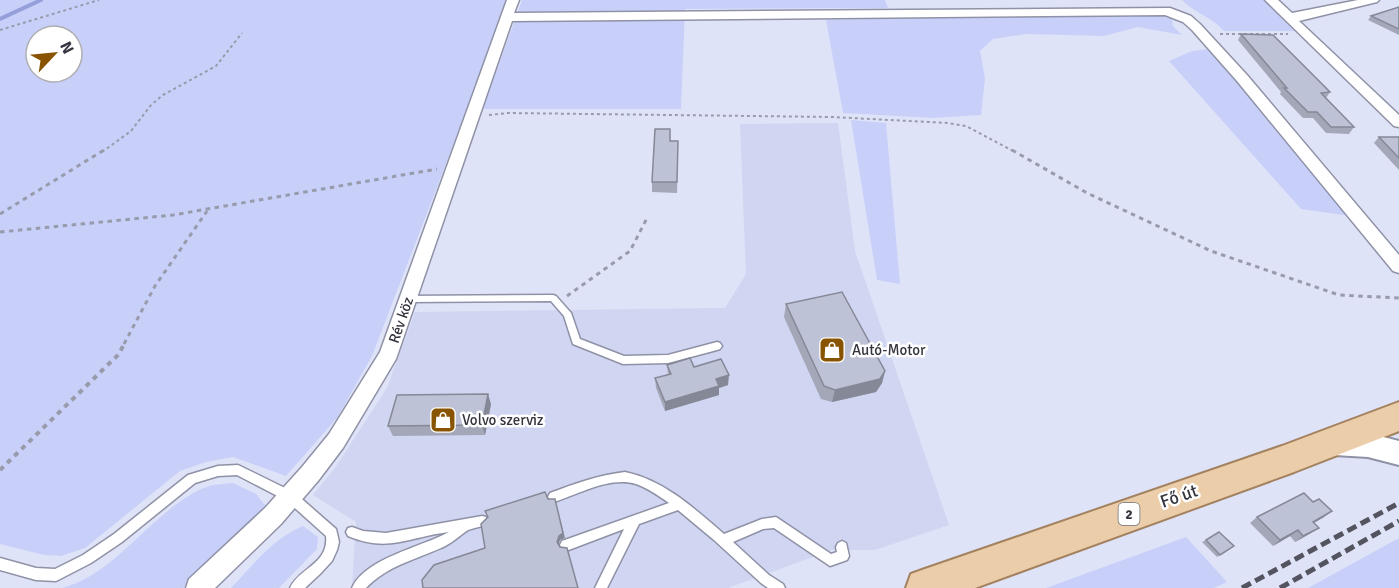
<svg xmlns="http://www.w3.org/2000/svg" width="1399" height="588" viewBox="0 0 1399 588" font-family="Signika,sans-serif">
<rect width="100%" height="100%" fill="#dfe3f8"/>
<!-- built -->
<path fill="#d0d5f1" d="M 838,123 L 855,251 L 949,525 L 875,550 L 832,550 L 728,588 L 352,588 L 356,522 L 313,495 L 335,468 L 387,388 L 415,312 L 725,308 L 746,274 L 740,124 Z"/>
<!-- green -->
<g fill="#c8d0fa" fill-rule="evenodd">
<path d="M 0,0 L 509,0 L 372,356 L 337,418 L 286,476 L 233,457 L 206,462 L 180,471 L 85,548 L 61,556 L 44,555 L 0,544 ZM 36,36 L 72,36 L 72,72 L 36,72 Z"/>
<path d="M 522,0 L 885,0 L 888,8 L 685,9 L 681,109 L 483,109 Z"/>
<path d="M 1182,0 L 1265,0 L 1297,31 L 1224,31 C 1212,17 1194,13 1182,0 Z"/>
<path d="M 1135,13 L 1162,16 L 1172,19 L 1173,26 L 1182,35 L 1138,27 L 1104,36 L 1026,34 L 993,39 L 980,51 L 985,78 L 981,115 L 933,118 L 843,113 L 826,20 Z"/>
<path d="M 1209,49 L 1350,216 L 1301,209 L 1169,61 L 1192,51 Z"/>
<path d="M 851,120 L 886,123 L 900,284 L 877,280 Z"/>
<path d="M 233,483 L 256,494 L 265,505 L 262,514 L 203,573 L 183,588 L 62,588 C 116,575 154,508 206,487 C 214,484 225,484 233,483 Z"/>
<path d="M 303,526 L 318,537 L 317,549 L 279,588 L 231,588 C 253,565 273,538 303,526 Z"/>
<path d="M 1186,537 L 1227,582 L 1214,588 L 1046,588 Z"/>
<path d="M 1399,538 L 1399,588 L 1308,588 Z"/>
</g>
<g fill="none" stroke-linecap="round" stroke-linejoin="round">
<!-- stream -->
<path stroke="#959fd9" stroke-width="4" d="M 0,19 L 41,0"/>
<!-- service casing -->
<g stroke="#8f92a6" stroke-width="3">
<g id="service">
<path d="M 553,295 L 556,296 L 571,313 L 580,339 L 624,356 L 668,355 L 717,342 L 720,343 L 722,346 L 720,349 L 717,350 L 668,363 L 623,364 L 573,344 L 564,316 L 551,301 L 408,302 L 403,299 L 408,296 Z"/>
<path d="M 238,465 L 295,493 L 336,529 L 339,542 L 337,550 L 332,561 L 320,574 L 305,588 L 290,588 C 299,568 329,564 326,536 L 287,501 L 237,475 L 218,476 L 195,483 L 122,542 L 91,563 L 60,579 L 56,581 L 36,580 L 0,570 L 0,558 L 36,568 L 55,569 L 83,555 L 114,534 L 188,475 L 218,466 Z"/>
<path d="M 625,472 C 664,480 695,509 724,534 L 762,519 L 776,517 L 831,554 L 837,552 L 836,547 L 838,543 L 842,541 L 846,543 L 849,556 L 847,560 L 830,566 L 774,528 L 763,529 L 733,542 L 769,575 L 783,584 L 785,588 L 768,588 L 761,583 L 714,540 L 678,510 L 639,524 L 607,588 L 595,588 L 624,529 L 566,551 L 562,549 L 560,545 L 562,541 L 669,503 C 659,496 648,488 636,484 C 610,476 579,494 554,502 L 550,501 L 548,497 L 550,493 C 574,484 599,475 625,472 Z"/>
<path d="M 482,516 L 486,517 L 488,521 L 486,525 C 480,527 473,528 468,530 C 459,536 451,544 441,548 C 414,560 387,566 366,588 L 352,588 C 365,558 422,547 449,532 C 408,537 389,553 348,536 L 346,532 L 348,528 L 352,527 L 363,531 L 386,533 Z"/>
</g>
</g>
<!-- minor casing -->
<g stroke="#8f92a6" stroke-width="3">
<g id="minor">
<path d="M 507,0 L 519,0 L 514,13 L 1170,8 L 1191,16 L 1200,24 L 1247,75 L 1399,255 L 1399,273 L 1393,271 L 1237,81 L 1192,30 L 1183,22 L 1165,15 L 512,21 L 396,359 L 343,448 L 318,481 L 281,524 L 215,588 L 186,588 L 189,579 L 265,508 L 302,467 L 329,434 L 380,352 Z"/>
<path d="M 1265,0 L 1278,0 L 1292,13 L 1358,0 L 1379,0 L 1377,2 L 1299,21 L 1399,115 L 1399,127 L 1394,126 Z"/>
</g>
</g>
<!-- tertiary casing -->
<g stroke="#8f92a6" stroke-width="4">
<path id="tertiary" d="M 1334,431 L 1368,433 L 1399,441 L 1399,465 L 1368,457 L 1334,455 L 1325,451 L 1321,443 L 1325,435 Z"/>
</g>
<!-- primary casing -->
<g stroke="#a38260" stroke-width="4">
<path id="primary" d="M 1399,402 L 1399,431 L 1294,472 L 975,588 L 906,588 L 911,574 L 925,569 L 1282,446 Z"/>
</g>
<!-- path-far2 -->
<g stroke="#989bab" stroke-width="2" stroke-dasharray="3 3" stroke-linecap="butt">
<path d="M 0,30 L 99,0"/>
<path d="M 1220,34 L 1288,34"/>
<path d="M 489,115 L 508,113 L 832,117 L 948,123 L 966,126 L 1015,152"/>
<path d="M 102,152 L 131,131 L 151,105 L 163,95 L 216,66 L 242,33"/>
</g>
<!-- path-far1 -->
<g stroke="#989bab" stroke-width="3" stroke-dasharray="4.5 4.5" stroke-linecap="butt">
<path d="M 1012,150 L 1087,193 L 1211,251 L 1339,295 L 1399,298"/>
<path d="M 0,214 L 104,150"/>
<path d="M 0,232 L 173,215 L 437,169"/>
<path d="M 567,296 L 630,251 L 647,218"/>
<path d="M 124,344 L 155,286 L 207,211"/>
</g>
<!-- path -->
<path stroke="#989bab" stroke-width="4" stroke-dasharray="5 5" stroke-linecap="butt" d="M 0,470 L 119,354 L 125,342"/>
<!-- service -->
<use href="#service" fill="#fff" fill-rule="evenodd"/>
<!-- minor -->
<use href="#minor" fill="#fff" fill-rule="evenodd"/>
<!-- tertiary -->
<use href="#tertiary" fill="#fff" fill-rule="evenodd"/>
<!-- primary -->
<use href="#primary" fill="#eccdaa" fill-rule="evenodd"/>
<!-- rail -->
<g stroke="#53545f" stroke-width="5" stroke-dasharray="10 5" stroke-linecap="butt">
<path d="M 1242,588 L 1399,503"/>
<path d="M 1280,588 L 1399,521"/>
</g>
</g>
<!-- wall -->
<g fill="#a3a7b8">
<path d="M 1399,7 L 1399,35 L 1368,20 L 1371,16 Z"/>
<path d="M 1241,34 L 1330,92 L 1326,98 L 1354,127 L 1349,134 L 1326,133 L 1313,118 L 1303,118 L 1280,94 L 1281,92 L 1238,40 Z"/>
<path d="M 1379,137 L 1399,137 L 1399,170 L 1374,143 Z"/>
<path d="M 671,141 L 678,151 L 677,193 L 652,192 L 652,182 Z"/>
<path d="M 786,304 L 885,371 L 882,383 L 876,392 L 832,402 L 821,399 L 784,317 Z"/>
<path d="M 667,365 L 694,367 L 728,385 L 719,388 L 719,395 L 665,411 L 656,388 L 655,378 L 668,375 Z"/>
<path d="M 491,404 L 485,435 L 393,436 L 388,426 Z"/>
<path d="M 1257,517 L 1324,517 L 1314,523 L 1311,533 L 1295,542 L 1290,536 L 1273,546 L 1250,523 Z"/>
<path d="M 1206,540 L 1230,549 L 1217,557 L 1202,542 Z"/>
</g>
<!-- shaded-wall -->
<g fill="#858896">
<path d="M 885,371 L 882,383 L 876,392 L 832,402 L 835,390 Z"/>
<path d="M 729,375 L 728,385 L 719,388 L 719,395 L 665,411 L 665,402 L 716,379 Z"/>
<path d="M 488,394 L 491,404 L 485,435 L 482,425 Z"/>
<path d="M 556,504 L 565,538 L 560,540 L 558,546 L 557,542 Z"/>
<path d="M 1332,511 L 1324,517 L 1305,528 L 1313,522 Z"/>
<path d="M 1319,528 L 1311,533 L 1295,542 L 1303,536 Z"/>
<path d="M 1298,530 L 1290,536 L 1273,546 L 1280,540 Z"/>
</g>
<!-- building -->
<g fill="#bec2d6" stroke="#858896" stroke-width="1.5">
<path d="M 1399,7 L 1399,29 L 1371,16 Z"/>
<path d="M 1241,34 L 1273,35 L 1330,92 L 1321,93 L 1354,127 L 1331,127 L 1317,112 L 1308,112 L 1284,88 L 1287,88 Z"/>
<path d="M 655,129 L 670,129 L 670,141 L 678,141 L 677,182 L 652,182 Z"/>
<path d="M 1379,137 L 1399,137 L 1399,158 Z"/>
<path d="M 842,292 L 885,371 L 880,379 L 835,390 L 824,386 L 786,304 Z"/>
<path d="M 690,358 L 694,367 L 721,359 L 729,375 L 716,379 L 719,386 L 665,402 L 655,378 L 671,374 L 667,365 Z"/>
<path d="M 488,394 L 482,425 L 388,426 L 397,395 Z"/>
<path d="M 545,492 L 548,499 L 555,499 L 563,533 L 559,536 L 557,542 L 560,547 L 567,548 L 578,588 L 423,588 L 422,580 L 434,565 L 485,548 L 481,524 L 488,517 L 485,511 Z"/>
<path d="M 1304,493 L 1313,502 L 1319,499 L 1332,511 L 1313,522 L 1319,528 L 1303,536 L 1298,530 L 1280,540 L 1257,517 Z"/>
<path d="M 1219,532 L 1234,546 L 1220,555 L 1206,540 Z"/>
</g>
<!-- icons -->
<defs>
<g id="shop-square" transform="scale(1.35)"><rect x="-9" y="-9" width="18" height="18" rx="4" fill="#895401" stroke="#fff"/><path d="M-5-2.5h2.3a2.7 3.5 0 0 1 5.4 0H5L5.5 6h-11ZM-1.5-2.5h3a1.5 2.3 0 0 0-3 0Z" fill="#fff"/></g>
</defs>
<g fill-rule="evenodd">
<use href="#shop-square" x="832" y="350"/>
<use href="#shop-square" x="443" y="420"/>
</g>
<g text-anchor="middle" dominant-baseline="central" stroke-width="5" stroke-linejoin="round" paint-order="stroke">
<!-- shield labels -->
<rect fill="#fff" stroke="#717278" stroke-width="1.5" x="1118.5" y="503" width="21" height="22" rx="4.5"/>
<g font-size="14" font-weight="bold" fill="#34353e">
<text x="1129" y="514">2</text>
</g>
<!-- street labels -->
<g font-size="15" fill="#34353e" stroke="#fff">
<text transform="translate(401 320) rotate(-71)">Rév köz</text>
</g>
<!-- poi labels -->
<g font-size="15" fill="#34353e" stroke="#fff" text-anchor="start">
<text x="852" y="350">Autó-Motor</text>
<text x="462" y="420">Volvo szerviz</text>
</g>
<!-- near-street labels -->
<g font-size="18" fill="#34353e" stroke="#fff">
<text transform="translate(1179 496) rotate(-19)">Fő út</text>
</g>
</g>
<!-- north arrow -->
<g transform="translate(54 54) rotate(64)"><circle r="28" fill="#ffffff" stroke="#aeaeb2" stroke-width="1.5"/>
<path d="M0-4.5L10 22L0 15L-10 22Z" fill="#895401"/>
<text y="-9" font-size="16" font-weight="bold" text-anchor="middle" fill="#34353e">N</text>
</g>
</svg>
